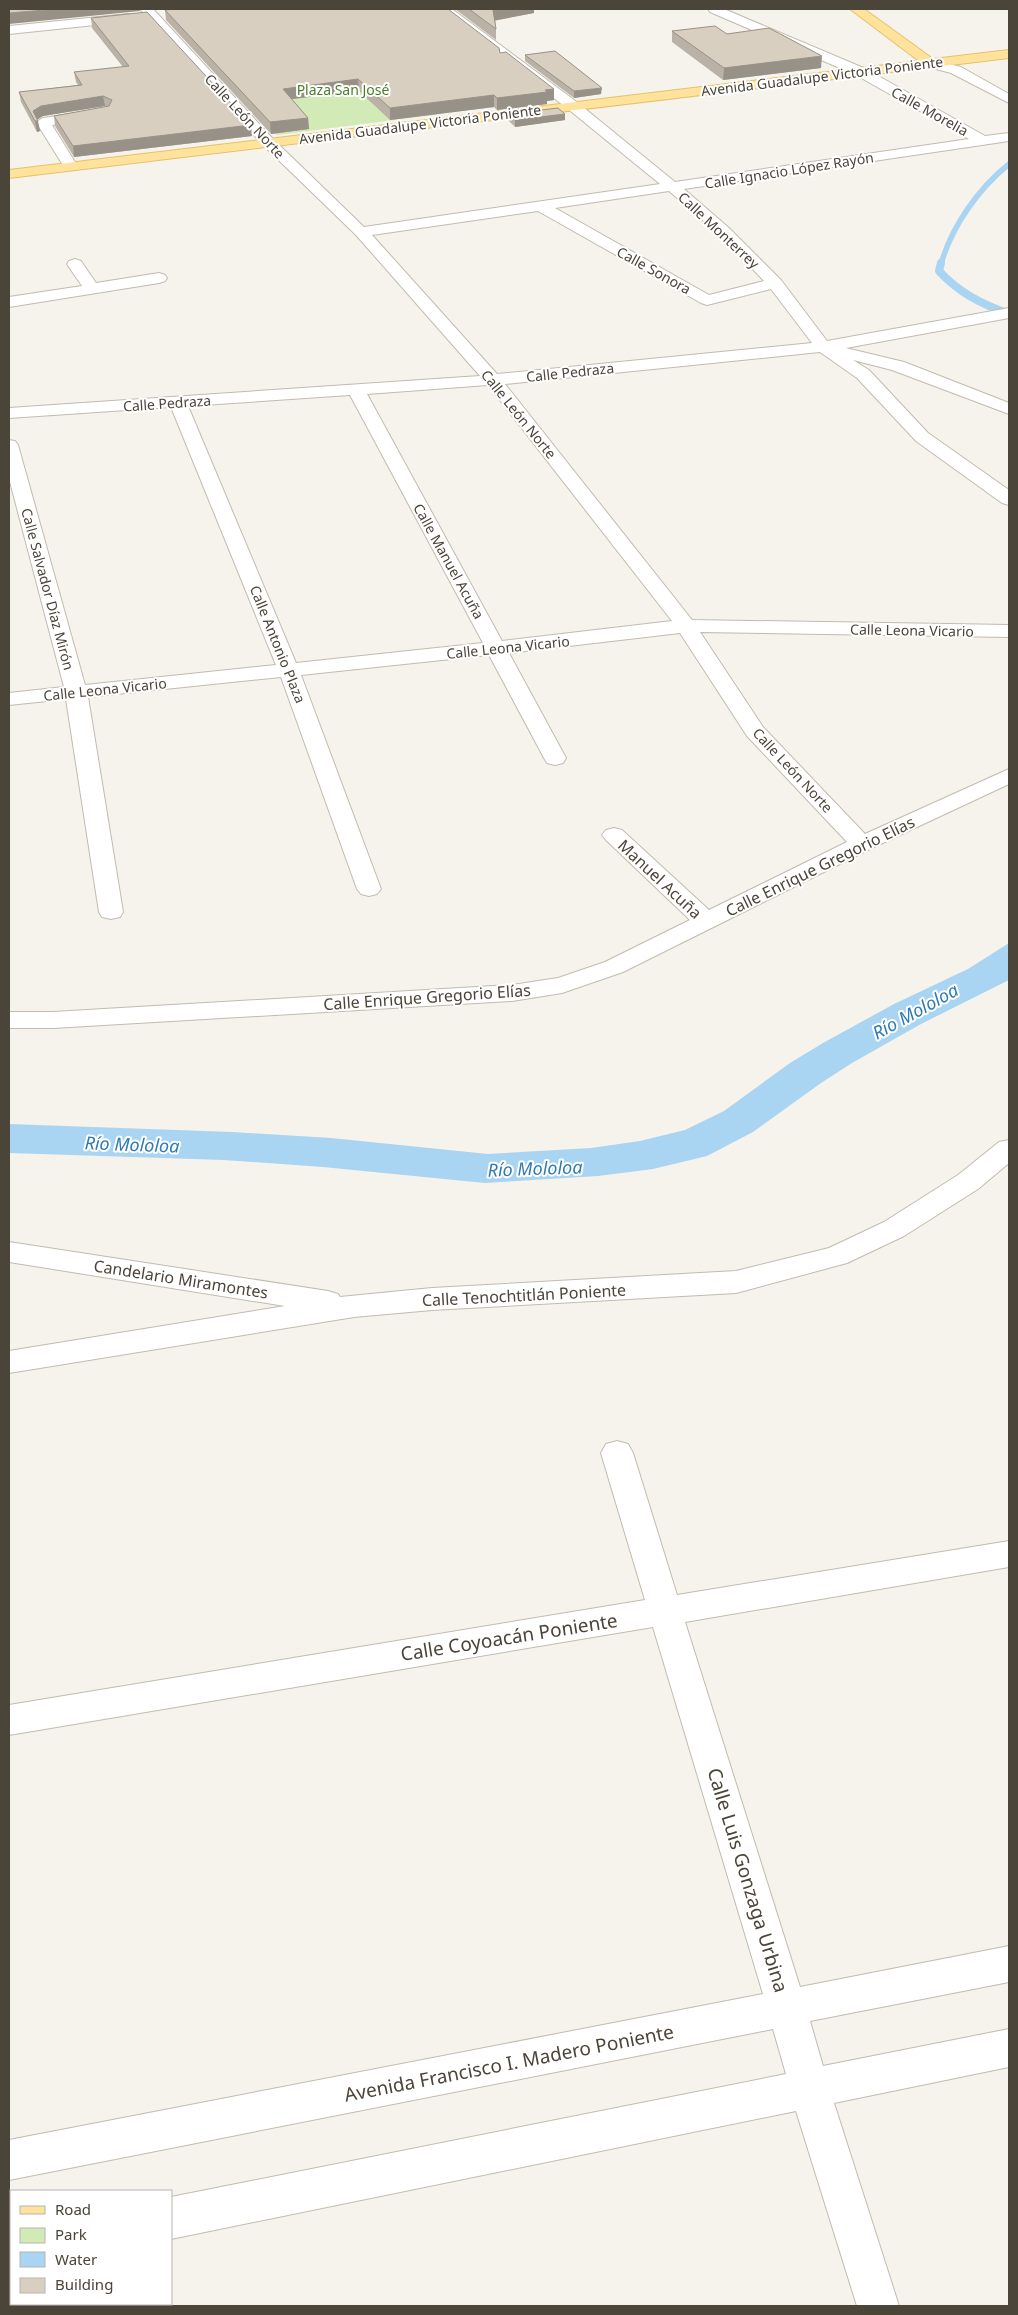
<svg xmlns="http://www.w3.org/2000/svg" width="1018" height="2315" viewBox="0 0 1018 2315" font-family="'Noto Sans',sans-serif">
<rect width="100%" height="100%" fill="#f6f3ec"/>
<!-- green -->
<path fill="#d2eab5" d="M 364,48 L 442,114 L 277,135 L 217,70 Z"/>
<!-- water -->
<path fill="#a9d4f2" d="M 1009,943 L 1009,980 L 921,1024 L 852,1063 L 821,1083 L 753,1132 L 707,1156 L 653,1169 L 598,1176 L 485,1183 L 323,1167 L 224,1160 L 9,1153 L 9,1124 L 232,1132 L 331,1138 L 488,1154 L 591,1148 L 640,1141 L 685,1130 L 724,1111 L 790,1063 L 823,1043 L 894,1004 L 968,969 Z"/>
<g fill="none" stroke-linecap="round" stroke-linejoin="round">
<!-- stream-far1 -->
<path stroke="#a9d4f2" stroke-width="5.5" d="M 941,264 C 952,226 978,189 1009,164"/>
<!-- stream -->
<path stroke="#a9d4f2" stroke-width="8" d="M 941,263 L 939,271 C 959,293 982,304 1009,314"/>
<!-- minor casing -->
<g stroke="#c2bbae" stroke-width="2">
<g id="minor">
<path d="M 140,9 L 153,9 L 273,139 L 364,227 L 660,184 L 568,109 L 438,9 L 452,9 L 578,103 L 675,182 L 969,139 L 856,75 L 710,12 L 708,9 L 724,9 L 866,69 L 985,136 L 1009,133 L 1009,141 L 684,189 L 729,228 L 781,280 L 827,341 L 1009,308 L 1009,318 L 846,348 L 904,362 L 1009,403 L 1009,414 L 892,370 L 853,360 L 869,370 L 928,433 L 1009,490 L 1009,505 L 1002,503 L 916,441 L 857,378 L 820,352 L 505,384 L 692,620 L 1009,625 L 1009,637 L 700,632 L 763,727 L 865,834 L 1009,769 L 1009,784 L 870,849 L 623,972 L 562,993 L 512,1001 L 53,1028 L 9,1028 L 9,1012 L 53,1012 L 512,985 L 558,978 L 605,962 L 690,920 L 606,840 L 602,835 L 606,830 L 614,828 L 622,830 L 709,910 L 847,842 L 747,736 L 680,633 L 509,653 L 566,758 L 563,763 L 555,765 L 547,763 L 544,758 L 489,655 L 301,675 L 381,889 L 377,894 L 369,896 L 361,894 L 357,889 L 281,677 L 88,697 L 123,912 L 120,917 L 111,919 L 102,917 L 99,912 L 66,699 L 9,705 L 9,693 L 64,687 L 9,478 L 9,440 L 15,441 L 18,445 L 85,685 L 276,665 L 171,407 L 9,418 L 9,408 L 480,376 L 356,235 L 263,145 ZM 669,191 L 719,234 L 764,281 L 709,295 L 555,208 ZM 538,211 L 701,303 L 707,305 L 771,289 L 812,343 L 497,374 L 372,235 ZM 488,385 L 672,621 L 502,641 L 367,394 ZM 350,395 L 483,643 L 296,663 L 188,406 Z"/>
<path d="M 129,14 L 135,18 L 133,21 L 9,34 L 9,26 Z"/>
<path d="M 930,59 L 961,67 L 1009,94 L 1009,103 L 951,73 L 925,66 L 923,63 Z"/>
<path d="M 91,111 L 96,112 L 98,115 L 96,118 L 52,125 L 78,167 L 76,170 L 66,170 L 36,122 L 43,118 Z"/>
<path d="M 75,259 L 81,261 L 96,283 L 159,273 L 165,275 L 167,278 L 165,281 L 159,283 L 9,307 L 9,297 L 82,286 L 67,264 L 69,261 Z"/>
<path d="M 1009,1140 L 1009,1163 L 978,1189 L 904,1236 L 847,1263 L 736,1293 L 432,1310 L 354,1317 L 9,1373 L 9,1351 L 285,1306 L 9,1262 L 9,1242 L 328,1291 L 338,1294 L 340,1297 L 432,1288 L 736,1271 L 829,1248 L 884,1222 L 958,1175 L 999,1142 Z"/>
<path d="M 617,1441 L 628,1444 L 633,1453 L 677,1595 L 1009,1541 L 1009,1567 L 685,1622 L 800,1987 L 1009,1946 L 1009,1982 L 810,2021 L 823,2066 L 1009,2029 L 1009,2067 L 834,2103 L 899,2306 L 857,2306 L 796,2111 L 171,2239 L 171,2197 L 786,2074 L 773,2029 L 9,2180 L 9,2140 L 763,1994 L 653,1627 L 9,1735 L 9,1705 L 645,1600 L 601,1453 L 606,1444 Z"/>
<rect x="9" y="2230" width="2" height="42"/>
</g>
</g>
<!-- major casing -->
<g stroke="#e6c16a" stroke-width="2">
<path id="major" d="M 850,9 L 864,9 L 933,59 L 1009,50 L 1009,58 L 9,178 L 9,170 L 919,61 Z"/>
</g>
<!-- minor -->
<use href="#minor" fill="#fff" fill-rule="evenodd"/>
<!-- major -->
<use href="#major" fill="#ffe39c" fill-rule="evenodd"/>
</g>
<!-- wall -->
<g fill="#bab2a6">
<path d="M 455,9 L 534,9 L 534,13 L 495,20 L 496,29 L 496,40 Z"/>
<path d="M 165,10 L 500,53 L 554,89 L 554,100 L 547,101 L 547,104 L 497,110 L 494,107 L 390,120 L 359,91 L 292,99 L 308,118 L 309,129 L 271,134 L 166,20 Z"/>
<path d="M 91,18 L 252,136 L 74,157 L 55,126 L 54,116 L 106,107 L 105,106 L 43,116 L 37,119 L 40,131 L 37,132 L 21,102 L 19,92 L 78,85 L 76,82 L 74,72 L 123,67 L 92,28 Z"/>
<path d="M 672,31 L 727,34 L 821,68 L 723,80 L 672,42 Z"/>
<path d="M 525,55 L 601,94 L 574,98 L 525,61 Z"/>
<path d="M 508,114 L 565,114 L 565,120 L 515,127 L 508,120 Z"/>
</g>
<!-- shaded-wall -->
<g fill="#979187">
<path d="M 57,9 L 139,9 L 140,11 L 9,24 L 9,13 Z"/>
<path d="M 156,9 L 170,9 L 156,10 Z"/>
<path d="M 500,9 L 534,9 L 534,13 L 493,21 L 493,10 Z"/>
<path d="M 822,56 L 821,68 L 723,80 L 724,68 Z"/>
<path d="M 358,79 L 359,91 L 284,100 L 283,89 Z"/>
<path d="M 602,88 L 601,94 L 574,98 L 574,91 Z"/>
<path d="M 554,89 L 554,100 L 547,101 L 547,104 L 497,110 L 497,98 Z"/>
<path d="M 494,95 L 494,107 L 390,120 L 390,108 Z"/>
<path d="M 103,96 L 105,106 L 43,116 L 35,121 L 33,111 L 41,106 Z"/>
<path d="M 565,114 L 565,120 L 515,127 L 515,120 Z"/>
<path d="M 308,118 L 309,129 L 271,134 L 270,122 Z"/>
<path d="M 35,121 L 38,121 L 40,131 L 37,132 Z"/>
<path d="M 251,125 L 252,136 L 74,157 L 73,146 Z"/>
</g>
<!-- building -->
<g fill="#d8cfc1" stroke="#979187">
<path d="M 9,9 L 57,9 L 9,13 Z"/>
<path d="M 176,9 L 448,9 L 499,48 L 500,53 L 506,52 L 554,89 L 545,90 L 547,92 L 497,98 L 494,95 L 390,108 L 358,79 L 283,89 L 308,118 L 270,122 L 165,10 Z"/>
<path d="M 469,9 L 500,9 L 493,10 L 496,29 Z"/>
<path d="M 147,12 L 251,125 L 73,146 L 54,116 L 109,106 L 112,100 L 103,96 L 41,106 L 33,111 L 38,121 L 35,121 L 19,92 L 82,85 L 74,72 L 129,66 L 91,18 Z"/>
<path d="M 715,26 L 727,34 L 769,28 L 822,56 L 724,68 L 672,31 Z"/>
<path d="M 555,51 L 602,88 L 574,91 L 525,55 Z"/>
<path d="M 558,108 L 565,114 L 515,120 L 508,114 Z"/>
</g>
<g text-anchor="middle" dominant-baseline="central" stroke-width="4" stroke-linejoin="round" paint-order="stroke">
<!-- far-street labels -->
<g font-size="14" fill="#4b4439" stroke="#fff">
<text transform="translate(822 76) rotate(-7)">Avenida Guadalupe Victoria Poniente</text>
<text transform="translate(930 111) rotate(29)">Calle Morelia</text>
<text transform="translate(245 116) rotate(47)">Calle León Norte</text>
<text transform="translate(420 124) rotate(-7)">Avenida Guadalupe Victoria Poniente</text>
<text transform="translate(789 170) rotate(-9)">Calle Ignacio López Rayón</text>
<text transform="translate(719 230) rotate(43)">Calle Monterrey</text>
<text transform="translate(654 270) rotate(29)">Calle Sonora</text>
<text transform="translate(570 372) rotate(-6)">Calle Pedraza</text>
<text transform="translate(167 403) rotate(-4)">Calle Pedraza</text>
<text transform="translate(519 414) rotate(51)">Calle León Norte</text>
<text transform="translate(449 561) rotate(61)">Calle Manuel Acuña</text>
<text transform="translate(48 589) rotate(75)">Calle Salvador Díaz Mirón</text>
<text transform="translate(912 630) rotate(1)">Calle Leona Vicario</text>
<text transform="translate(278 644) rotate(68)">Calle Antonio Plaza</text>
<text transform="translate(508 647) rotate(-6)">Calle Leona Vicario</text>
<text transform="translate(105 689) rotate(-6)">Calle Leona Vicario</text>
<text transform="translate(793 770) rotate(47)">Calle León Norte</text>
</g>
<!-- far-park labels -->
<g font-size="14" fill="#4a7f2a" stroke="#fff">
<text x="343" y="89">Plaza San José</text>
</g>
<!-- street labels -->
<g font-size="16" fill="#4b4439" stroke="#fff">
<text transform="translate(820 866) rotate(-26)">Calle Enrique Gregorio Elías</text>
<text transform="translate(660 879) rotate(43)">Manuel Acuña</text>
<text transform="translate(427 997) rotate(-4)">Calle Enrique Gregorio Elías</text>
<text transform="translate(181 1279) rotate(9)">Candelario Miramontes</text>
<text transform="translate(524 1295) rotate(-3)">Calle Tenochtitlán Poniente</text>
</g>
<!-- water labels -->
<g font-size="18" font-style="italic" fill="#2e7ab2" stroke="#fff">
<text transform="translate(915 1011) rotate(-29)">Río Mololoa</text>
<text transform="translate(132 1144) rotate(2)">Río Mololoa</text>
<text transform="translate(535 1168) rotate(-2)">Río Mololoa</text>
</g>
<!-- near-street labels -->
<g font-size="19" fill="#4b4439" stroke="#fff">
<text transform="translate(509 1637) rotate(-9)">Calle Coyoacán Poniente</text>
<text transform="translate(748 1880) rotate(73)">Calle Luis Gonzaga Urbina</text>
<text transform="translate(509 2063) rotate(-11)">Avenida Francisco I. Madero Poniente</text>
</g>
</g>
<!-- border -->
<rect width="1018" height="2315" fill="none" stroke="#4b4439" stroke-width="20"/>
<!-- legend -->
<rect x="10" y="2190" width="162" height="115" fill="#ffffff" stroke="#b7b4b0"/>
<rect x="20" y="2206" width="25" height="8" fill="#ffe39c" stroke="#b7b4b0"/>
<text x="55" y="2215" font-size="15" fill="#4b4439">Road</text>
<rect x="20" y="2228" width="25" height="15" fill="#d2eab5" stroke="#b7b4b0"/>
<text x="55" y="2240" font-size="15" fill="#4b4439">Park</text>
<rect x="20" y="2252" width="25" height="15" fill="#a9d4f2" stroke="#b7b4b0"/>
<text x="55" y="2265" font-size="15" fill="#4b4439">Water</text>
<rect x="20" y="2278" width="25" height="15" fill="#d8cfc1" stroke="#b7b4b0"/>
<text x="55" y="2290" font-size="15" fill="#4b4439">Building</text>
</svg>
